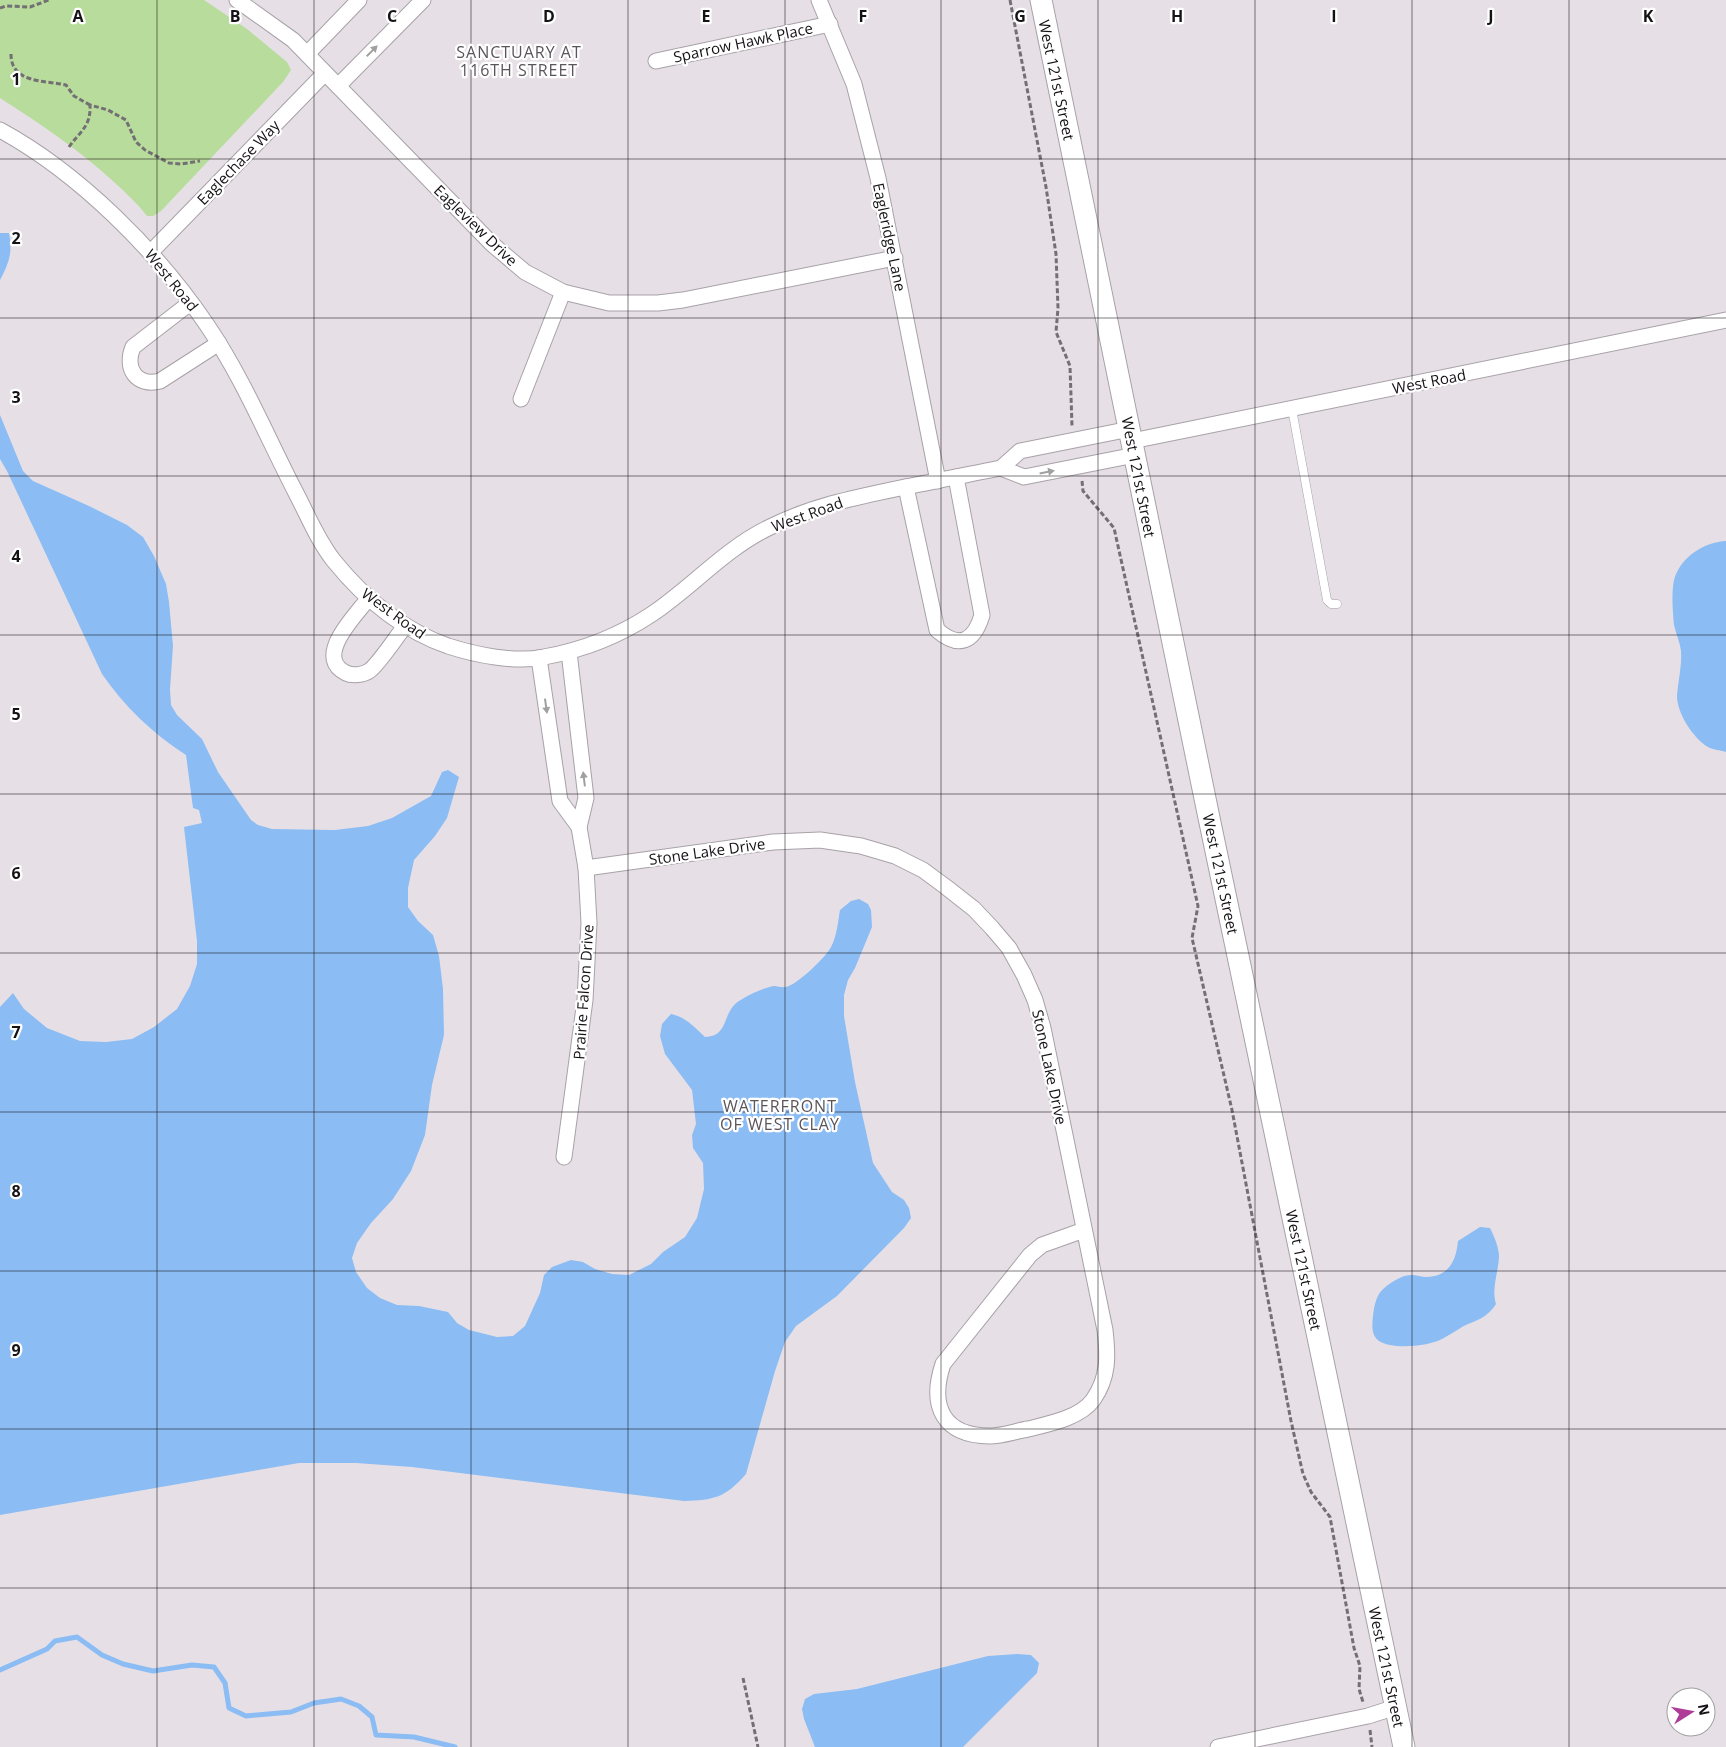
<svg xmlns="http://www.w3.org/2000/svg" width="1726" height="1747" viewBox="0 0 1726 1747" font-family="'Open Sans',sans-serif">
<rect width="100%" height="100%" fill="#e6e0e6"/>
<!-- green -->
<path fill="#b7dc9b" d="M 0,0 L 204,0 L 247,29 L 287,62 L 291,70 L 283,82 L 161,211 L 153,216 L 147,216 C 138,204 127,194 115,183 C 80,150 40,124 0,98 Z"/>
<!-- water -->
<g fill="#8bbcf4">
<path d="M 0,233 L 9,233 C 13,252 9,263 0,280 Z"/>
<path d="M 0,415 L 23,471 L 33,481 L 89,506 L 127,525 L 143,537 L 154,556 L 166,584 L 169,602 L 173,646 L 170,689 L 171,705 L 177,715 L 202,739 L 218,772 L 251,820 L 258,825 L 272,829 L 335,830 L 368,826 L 392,818 L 431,796 L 442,772 L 448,770 L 459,777 L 447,818 L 435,836 L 414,860 L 408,888 L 408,907 L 418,921 L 433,935 L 439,956 L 443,989 L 444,1035 L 432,1085 L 425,1135 L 411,1171 L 393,1199 L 371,1223 L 357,1243 L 352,1258 L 356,1272 L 367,1288 L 380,1298 L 397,1305 L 419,1306 L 448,1312 L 457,1323 L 469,1330 L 497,1337 L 513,1336 L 525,1326 L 540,1293 L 544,1275 L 552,1267 L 571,1260 L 583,1262 L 595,1269 L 612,1274 L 629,1275 L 651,1264 L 663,1252 L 685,1237 L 697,1218 L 704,1189 L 703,1163 L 693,1148 L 692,1135 L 696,1124 L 692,1090 L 665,1054 L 660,1036 L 662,1024 L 671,1014 C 686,1017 694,1027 705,1037 C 730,1036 721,1013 739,1001 C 748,995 763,988 774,986 C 778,986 782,988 786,987 C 797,985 826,957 831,947 C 837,936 838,921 840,910 L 851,901 L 859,899 L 868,904 L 871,910 L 872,927 L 855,968 L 848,980 L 844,995 L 844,1016 L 855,1082 L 873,1163 L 892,1192 L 904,1200 L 909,1208 L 911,1218 L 904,1228 L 837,1296 L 796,1326 L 785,1342 L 775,1371 L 746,1474 C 725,1498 714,1500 684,1501 L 412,1467 L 356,1463 L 299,1463 L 0,1515 L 0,1007 L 13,993 L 24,1009 L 47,1028 L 80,1041 L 106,1042 L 132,1039 L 154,1027 L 177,1009 L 190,986 L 197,964 L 197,941 L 184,827 L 202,823 L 199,810 L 193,808 L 186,755 C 153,734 124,706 102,674 L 7,471 L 0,459 Z"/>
<path d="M 1726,541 L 1726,752 C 1720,750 1713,750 1708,747 C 1693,738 1677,713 1677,696 C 1678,681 1682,666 1681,651 C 1680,642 1676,634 1674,625 C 1673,612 1670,584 1677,572 C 1686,554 1706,542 1726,541 Z"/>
<path d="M 1480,1227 L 1490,1228 C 1494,1236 1498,1245 1499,1255 C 1499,1271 1491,1288 1496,1304 C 1486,1319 1478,1319 1462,1327 C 1456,1331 1449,1335 1442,1339 C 1430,1346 1392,1350 1379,1341 C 1371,1335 1372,1325 1373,1316 C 1374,1308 1375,1301 1379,1294 C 1384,1286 1401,1275 1411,1275 C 1416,1275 1422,1277 1427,1277 C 1449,1276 1456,1261 1458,1241 Z"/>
<path d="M 1017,1654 L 1031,1655 L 1039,1663 L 1037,1673 L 963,1747 L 815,1747 L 804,1719 L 802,1709 L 805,1699 L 814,1694 L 857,1689 L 988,1656 Z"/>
</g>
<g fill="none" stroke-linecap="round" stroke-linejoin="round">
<!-- stream -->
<path stroke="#8bbcf4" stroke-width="5" d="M 0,1670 L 47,1649 L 55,1641 L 77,1637 L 102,1655 L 123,1664 L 153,1671 L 192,1665 L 214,1667 L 225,1683 L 229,1708 L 246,1716 L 291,1712 L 314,1703 L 341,1699 L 359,1706 L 372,1717 L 376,1735 L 414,1737 L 455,1747"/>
<!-- lane casing -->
<g stroke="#a8a2a8" stroke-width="9">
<path id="lane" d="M 1292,409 L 1327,600 L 1331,604 L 1337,604"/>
</g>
<!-- street casing -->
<g stroke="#a8a2a8" stroke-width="17">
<g id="street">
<path d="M 237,0 L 293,40 L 492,244 L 525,272 L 563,292 L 609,303 L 658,303 L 683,300 L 895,258"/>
<path d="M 819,0 L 854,84 L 878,178 L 938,481"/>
<path d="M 307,54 L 359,0"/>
<path d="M 656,61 L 830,24"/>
<path d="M 338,86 L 423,0"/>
<path d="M 0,130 C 79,173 157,251 207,325 C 243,378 267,437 296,493 C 308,516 318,541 334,561 C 364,598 402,630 448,646 C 476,655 515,663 544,657 C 583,650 619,636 652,614 C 692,587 725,549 768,528 C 811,506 857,497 905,487 C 937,481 969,474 1001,468 L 1020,451 L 1130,429"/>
<path d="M 151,252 L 325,73"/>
<path d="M 190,303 L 133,347 C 124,369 137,387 160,381 L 219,343"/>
<path d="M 521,399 L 563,292"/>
<path d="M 1132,441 L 1726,320"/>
<path d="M 1001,468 L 1024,477 L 1135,455"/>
<path d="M 906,487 L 937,630 C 959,649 974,642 982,615 L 956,477"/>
<path d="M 368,599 C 356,615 313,657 346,673 C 352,676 363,675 369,671 C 378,665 397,636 405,626"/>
<path d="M 539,658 L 560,801 L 579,827"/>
<path d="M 586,868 L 773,842 L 820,840 L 861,846 L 895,856 L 923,870 L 946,887 L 974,909 L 992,928 L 1009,948 L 1024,975 L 1035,1000 L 1043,1028 L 1105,1330 C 1108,1356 1109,1377 1093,1400 C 1080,1418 1048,1424 1028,1429 C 1016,1431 1002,1436 990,1436 C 943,1436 929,1406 943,1364 L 1030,1255 L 1042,1245 L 1084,1230"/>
<path d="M 564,1157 L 585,1000 L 589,923 L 586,868 L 579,827 L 586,798 L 569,652"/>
<path d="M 1218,1747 L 1368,1716 L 1396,1707"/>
</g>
</g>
<!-- secondary casing -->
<g stroke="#a8a2a8" stroke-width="23">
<path id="secondary" d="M 1041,0 L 1208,813 L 1404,1747"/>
</g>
<!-- path -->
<g stroke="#736f73" stroke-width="3" stroke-dasharray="5 2.5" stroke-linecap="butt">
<path d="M 1010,0 L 1046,187 L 1056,254 L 1058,308 L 1056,332 L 1070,366 L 1072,426"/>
<path d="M 0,8 L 6,6 L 30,7 L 49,0"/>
<path d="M 11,54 C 11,84 45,80 66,85 L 74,96 L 90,105"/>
<path d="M 69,147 C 80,131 91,127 90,105 L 108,110 L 126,120 L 136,142 L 145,150 L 169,163 L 181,164 L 200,161"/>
<path d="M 1082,481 L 1083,491 L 1114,528 L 1198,906 L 1192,938 L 1232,1110 L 1291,1421 L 1303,1474 L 1311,1492 L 1330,1517 L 1354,1648 L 1360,1666 L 1359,1689 L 1363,1702"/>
<path d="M 743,1678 L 758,1747"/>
<path d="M 1370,1730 L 1372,1747"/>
</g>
<!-- lane -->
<use href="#lane" stroke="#fff" stroke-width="8"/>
<!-- street -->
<use href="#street" stroke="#fff" stroke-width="15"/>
<!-- secondary -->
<use href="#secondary" stroke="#fff" stroke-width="21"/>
</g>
<!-- one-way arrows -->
<defs><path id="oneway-solid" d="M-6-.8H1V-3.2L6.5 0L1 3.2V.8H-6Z" transform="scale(1.25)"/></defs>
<g fill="#a1a0a1">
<use href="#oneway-solid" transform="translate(372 51) rotate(-45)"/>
<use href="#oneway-solid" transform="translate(1047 472) rotate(-11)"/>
<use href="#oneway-solid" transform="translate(546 706) rotate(82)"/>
<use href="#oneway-solid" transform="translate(584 779) rotate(-97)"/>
</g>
<!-- grid -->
<path fill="none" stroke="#151215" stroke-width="1" stroke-opacity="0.55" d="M 157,0 L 157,1747M 314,0 L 314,1747M 471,0 L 471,1747M 628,0 L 628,1747M 785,0 L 785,1747M 941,0 L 941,1747M 1098,0 L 1098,1747M 1255,0 L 1255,1747M 1412,0 L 1412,1747M 1569,0 L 1569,1747M 0,159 L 1726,159M 0,318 L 1726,318M 0,476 L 1726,476M 0,635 L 1726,635M 0,794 L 1726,794M 0,953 L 1726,953M 0,1112 L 1726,1112M 0,1271 L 1726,1271M 0,1429 L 1726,1429M 0,1588 L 1726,1588"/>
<g text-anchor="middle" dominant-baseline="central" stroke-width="4.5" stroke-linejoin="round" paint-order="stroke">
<!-- street labels -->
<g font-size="15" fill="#151215" stroke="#fff">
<text transform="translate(743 42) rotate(-12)">Sparrow Hawk Place</text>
<text transform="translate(1057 80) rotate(78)">West 121st Street</text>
<text transform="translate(238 162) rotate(-46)">Eaglechase Way</text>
<text transform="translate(476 225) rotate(44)">Eagleview Drive</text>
<text transform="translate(890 237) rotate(78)">Eagleridge Lane</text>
<text transform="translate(172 280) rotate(51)">West Road</text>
<text transform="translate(1429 381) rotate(-11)">West Road</text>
<text transform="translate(1139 477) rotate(79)">West 121st Street</text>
<text transform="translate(807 514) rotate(-20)">West Road</text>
<text transform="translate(394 613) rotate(36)">West Road</text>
<text transform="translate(707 851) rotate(-8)">Stone Lake Drive</text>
<text transform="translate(1221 874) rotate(78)">West 121st Street</text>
<text transform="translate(583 992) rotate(-86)">Prairie Falcon Drive</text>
<text transform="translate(1050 1067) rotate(78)">Stone Lake Drive</text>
<text transform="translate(1304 1270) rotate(78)">West 121st Street</text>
<text transform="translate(1387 1667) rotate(78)">West 121st Street</text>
</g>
<!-- neighbourhood labels -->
<g font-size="16" letter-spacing="1" fill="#5a555a" stroke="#fff">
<text x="519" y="52">SANCTUARY AT<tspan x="519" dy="18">116TH STREET</tspan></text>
<text x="780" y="1106">WATERFRONT<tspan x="780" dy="18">OF WEST CLAY</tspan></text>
</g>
</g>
<g font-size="16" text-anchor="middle" font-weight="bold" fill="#151215" stroke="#fff" stroke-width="4.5" stroke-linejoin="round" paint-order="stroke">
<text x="78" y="22">A</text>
<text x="235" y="22">B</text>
<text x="392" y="22">C</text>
<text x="549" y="22">D</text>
<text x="706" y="22">E</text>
<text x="863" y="22">F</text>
<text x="1020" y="22">G</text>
<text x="1177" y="22">H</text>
<text x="1334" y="22">I</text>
<text x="1491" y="22">J</text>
<text x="1648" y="22">K</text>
<text x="16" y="85">1</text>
<text x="16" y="244">2</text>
<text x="16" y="403">3</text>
<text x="16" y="562">4</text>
<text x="16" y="720">5</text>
<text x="16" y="879">6</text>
<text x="16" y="1038">7</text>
<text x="16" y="1197">8</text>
<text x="16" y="1356">9</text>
</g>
<!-- north arrow -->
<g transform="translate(1691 1712) rotate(79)"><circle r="24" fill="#ffffff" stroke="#a1a0a1"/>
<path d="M0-4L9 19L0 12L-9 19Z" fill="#af3d98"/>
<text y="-8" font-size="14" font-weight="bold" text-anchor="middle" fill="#151215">N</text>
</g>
</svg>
